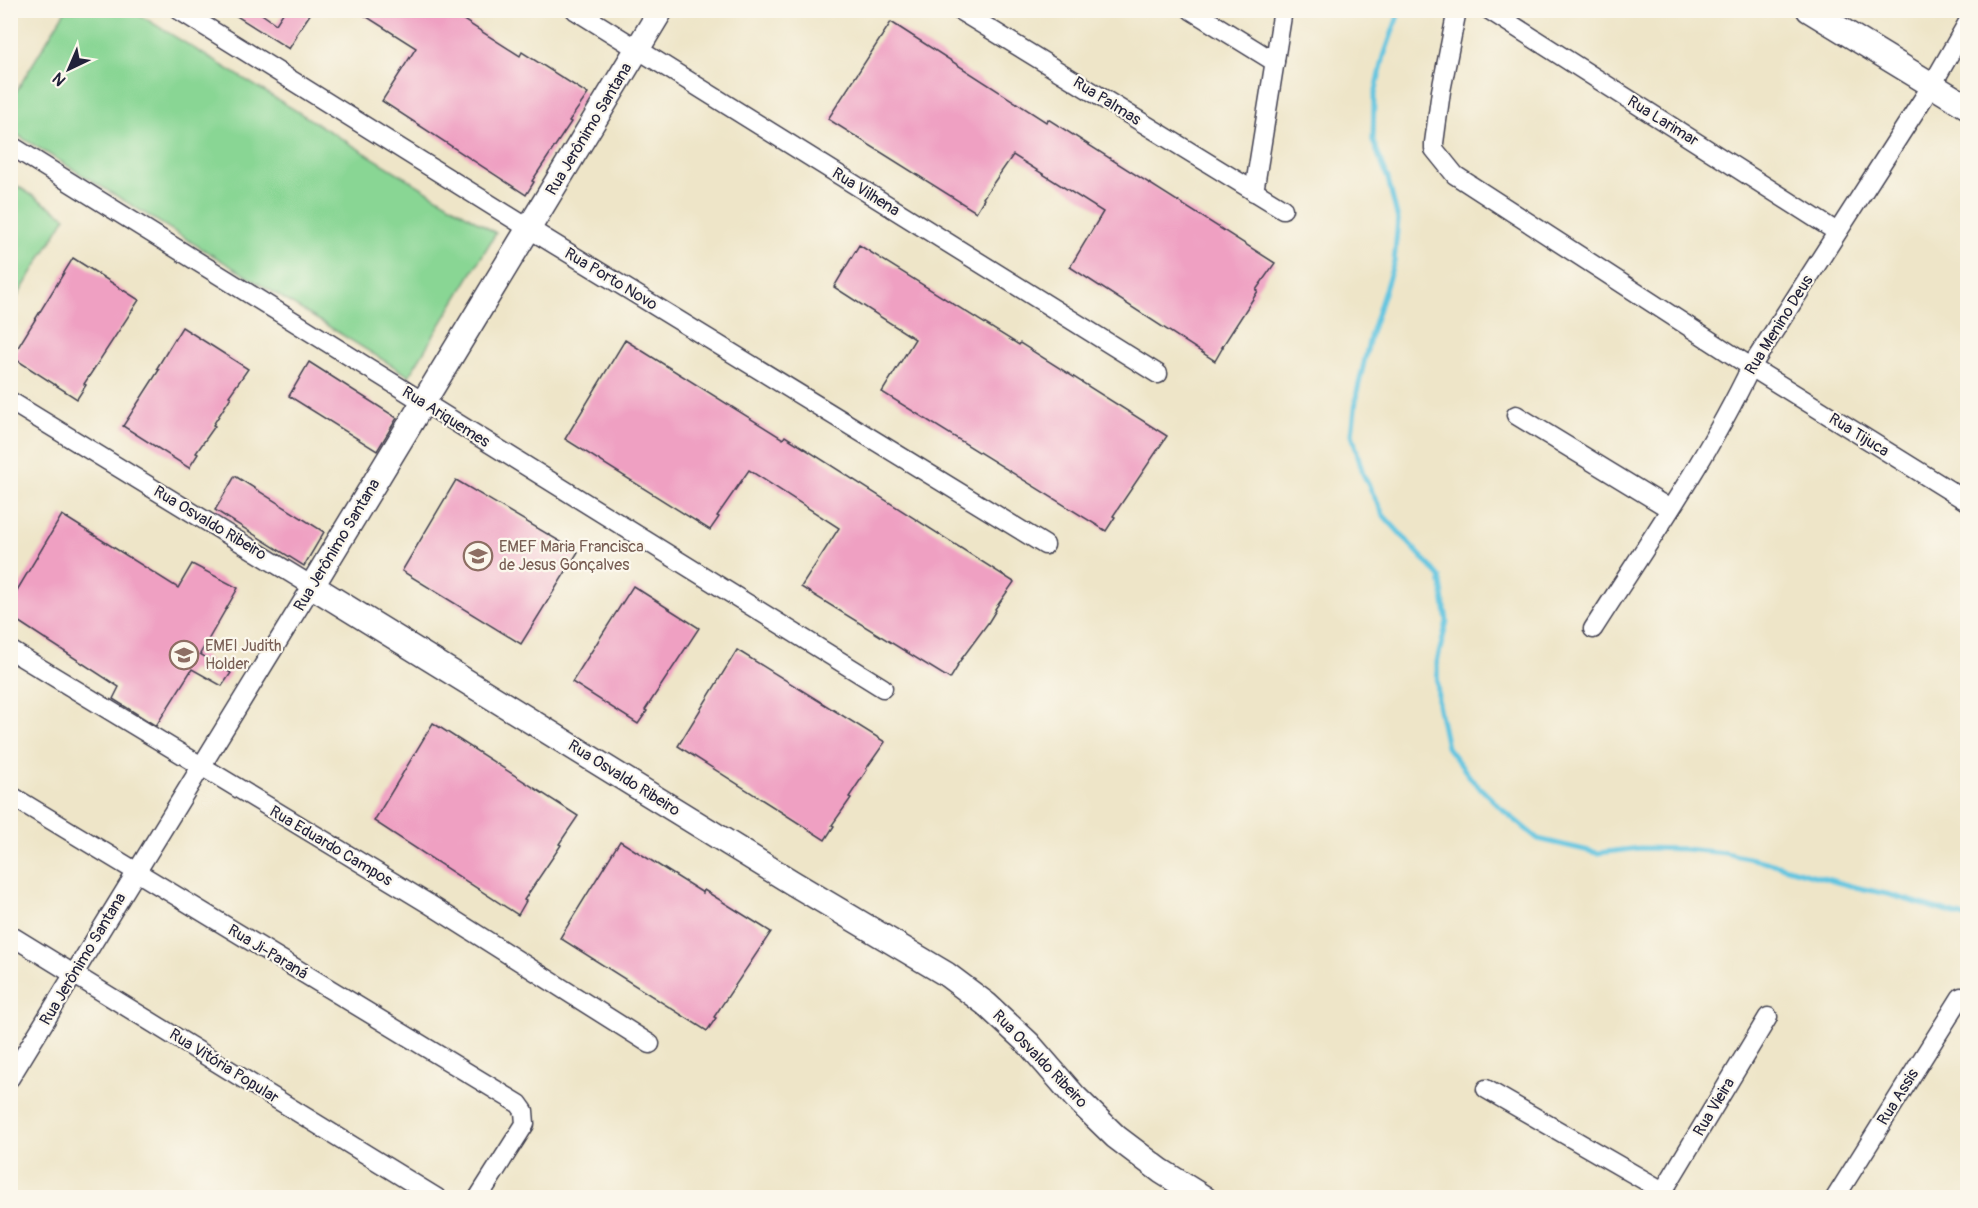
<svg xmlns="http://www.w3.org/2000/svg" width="1978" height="1208" viewBox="0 0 1978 1208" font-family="Pangolin,sans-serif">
<rect width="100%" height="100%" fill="#fbf7ec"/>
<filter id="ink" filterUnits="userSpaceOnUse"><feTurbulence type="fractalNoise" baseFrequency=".0167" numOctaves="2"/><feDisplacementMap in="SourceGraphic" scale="12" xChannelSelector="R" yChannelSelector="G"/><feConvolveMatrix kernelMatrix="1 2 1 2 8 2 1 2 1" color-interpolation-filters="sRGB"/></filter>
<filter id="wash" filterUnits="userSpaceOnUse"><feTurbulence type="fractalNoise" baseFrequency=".008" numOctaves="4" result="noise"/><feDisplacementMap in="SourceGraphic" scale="24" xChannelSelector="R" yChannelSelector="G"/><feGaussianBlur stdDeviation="1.35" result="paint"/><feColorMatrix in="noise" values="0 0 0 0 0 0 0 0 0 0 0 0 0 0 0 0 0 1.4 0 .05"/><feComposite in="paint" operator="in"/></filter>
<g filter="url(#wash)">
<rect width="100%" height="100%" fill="#eee5c8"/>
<!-- green -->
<g fill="#89d694" stroke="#567c68" stroke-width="1.5">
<path d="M 65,11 L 133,11 L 496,233 L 409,376 L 11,131 L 11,100 Z"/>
<path d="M 11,182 L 66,217 L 11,307 Z"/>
</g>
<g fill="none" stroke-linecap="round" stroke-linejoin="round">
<!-- stream -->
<path stroke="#62c5e0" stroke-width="5" d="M 1400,10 L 1384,56 L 1374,98 L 1373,141 L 1388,179 L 1398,220 L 1394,262 L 1371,333 L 1357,392 L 1352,434 L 1363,474 L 1384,516 L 1440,577 L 1447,621 L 1437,662 L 1438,704 L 1447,747 L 1473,781 L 1504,811 L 1538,839 L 1598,853 L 1640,848 L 1684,849 L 1725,853 L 1766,862 L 1851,886 L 1891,895 L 1968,918"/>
</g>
<g id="blocks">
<!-- building -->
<g fill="#efa0c2">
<path d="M 227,10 L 256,10 L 276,24 L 285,10 L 313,10 L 296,35 L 297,36 L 289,49 Z"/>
<path d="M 356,10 L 448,10 L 520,56 L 522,52 L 588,94 L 569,121 L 571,122 L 532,181 L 534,182 L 526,195 L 382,101 L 416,48 Z"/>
<path d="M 891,22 L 1046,122 L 1048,119 L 1275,263 L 1256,290 L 1258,291 L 1222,347 L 1223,347 L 1215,361 L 1070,267 L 1103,212 L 1013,155 L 983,198 L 984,199 L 976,212 L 828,119 Z"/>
<path d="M 859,245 L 1019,345 L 1020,343 L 1167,436 L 1113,516 L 1115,517 L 1106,531 L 882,392 L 915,339 L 834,287 Z"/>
<path d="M 73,258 L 139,300 L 84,384 L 86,385 L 77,399 L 12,357 Z"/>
<path d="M 182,327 L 248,369 L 229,396 L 231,397 L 213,425 L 215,426 L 196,453 L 198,454 L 189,468 L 123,426 L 159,370 L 157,368 Z"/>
<path d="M 625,340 L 783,439 L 785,436 L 1014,582 L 995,609 L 996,610 L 988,623 L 957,665 L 958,666 L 950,679 L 801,587 L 839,528 L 749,470 L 717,516 L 719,517 L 710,530 L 565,439 Z"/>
<path d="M 309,362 L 397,418 L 377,451 L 289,396 Z"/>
<path d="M 235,476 L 324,532 L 304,566 L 215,510 Z"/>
<path d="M 456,480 L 578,552 L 521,644 L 402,571 Z"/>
<path d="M 62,515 L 178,588 L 192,564 L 238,588 L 200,654 L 231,673 L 222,686 L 192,669 L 156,726 L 113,699 L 119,687 L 10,616 L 10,602 Z"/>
<path d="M 633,586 L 699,628 L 645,710 L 647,711 L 638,724 L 572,682 Z"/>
<path d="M 737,650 L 885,742 L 866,769 L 867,770 L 849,797 L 851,798 L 832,825 L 834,826 L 825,840 L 678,746 Z"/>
<path d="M 433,723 L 578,816 L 559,844 L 561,845 L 524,900 L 526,901 L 518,915 L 374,821 Z"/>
<path d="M 620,841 L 703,893 L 704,890 L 771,932 L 714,1017 L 716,1018 L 707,1031 L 560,938 Z"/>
</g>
</g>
</g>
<g filter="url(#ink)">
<use href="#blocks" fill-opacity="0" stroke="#413f50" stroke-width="1.5"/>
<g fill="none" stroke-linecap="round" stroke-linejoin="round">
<!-- street casing -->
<g stroke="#413f50" stroke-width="21">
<g id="street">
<path d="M 179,10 L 528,228 L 1045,545"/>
<path d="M 575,10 L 1158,374"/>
<path d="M 959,10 L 1283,209"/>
<path d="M 1191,10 L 1275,62"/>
<path d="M 1457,10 L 1441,91 L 1434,143 L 1434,149 L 1455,175 L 1751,367 L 1968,502"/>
<path d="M 1489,10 L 1837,232"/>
<path d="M 10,145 L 883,688"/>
<path d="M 1254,192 L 1283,10"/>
<path d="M 10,401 L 312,586 L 10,1078"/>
<path d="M 1516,415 L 1670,509"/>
<path d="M 1593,629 C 1648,543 1707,459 1751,367 L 1932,85 L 1968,22"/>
<path d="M 10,650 L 429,904 L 650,1044"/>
<path d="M 10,795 L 519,1104 L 524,1111 L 525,1124 L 478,1198"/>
<path d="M 10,935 L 437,1198"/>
<path d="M 1486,1089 L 1663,1191"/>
<path d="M 1659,1198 L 1768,1017"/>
<path d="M 1835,1198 L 1961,997"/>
</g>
</g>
<!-- secondary casing -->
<g stroke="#413f50" stroke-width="27">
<g id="secondary">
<path d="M 661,10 L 312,586 L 793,883 L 946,974 L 986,1004 L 1029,1044 L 1075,1097 L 1116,1137 L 1161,1171 L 1204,1198"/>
<path d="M 1809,10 L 1968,107"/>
</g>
</g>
<!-- street -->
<use href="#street" stroke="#fff" stroke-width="18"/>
<!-- secondary -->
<use href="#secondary" stroke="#fff" stroke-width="24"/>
</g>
</g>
<!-- icons -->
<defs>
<g id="school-ring" transform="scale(1.5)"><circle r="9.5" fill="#fbf7ec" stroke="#8d6e63" stroke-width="1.5"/><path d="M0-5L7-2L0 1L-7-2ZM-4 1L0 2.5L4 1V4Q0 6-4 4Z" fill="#8d6e63"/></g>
</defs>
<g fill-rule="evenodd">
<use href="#school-ring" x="478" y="556"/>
<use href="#school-ring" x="184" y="655"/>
</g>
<g text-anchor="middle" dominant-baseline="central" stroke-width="4.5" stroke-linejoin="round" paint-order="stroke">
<!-- street labels -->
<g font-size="16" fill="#22223b" stroke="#fbf7ec">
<text transform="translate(1107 101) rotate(32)">Rua Palmas</text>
<text transform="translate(1663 121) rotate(32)">Rua Larimar</text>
<text transform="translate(589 129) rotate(-59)">Rua Jerônimo Santana</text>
<text transform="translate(866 192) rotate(32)">Rua Vilhena</text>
<text transform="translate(611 279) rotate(31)">Rua Porto Novo</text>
<text transform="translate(1779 325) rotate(-58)">Rua Menino Deus</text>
<text transform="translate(446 417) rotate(32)">Rua Ariquemes</text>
<text transform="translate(1859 435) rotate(32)">Rua Tijuca</text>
<text transform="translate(210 523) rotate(31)">Rua Osvaldo Ribeiro</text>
<text transform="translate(337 545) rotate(-59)">Rua Jerônimo Santana</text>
<text transform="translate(624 778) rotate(32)">Rua Osvaldo Ribeiro</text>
<text transform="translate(331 846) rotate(31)">Rua Eduardo Campos</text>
<text transform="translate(268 952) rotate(31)">Rua Ji-Paraná</text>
<text transform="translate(83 959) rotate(-59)">Rua Jerônimo Santana</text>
<text transform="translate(1040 1059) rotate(46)">Rua Osvaldo Ribeiro</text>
<text transform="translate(224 1066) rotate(32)">Rua Vitória Popular</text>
<text transform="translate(1898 1097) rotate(-58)">Rua Assis</text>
<text transform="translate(1714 1107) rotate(-59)">Rua Vieira</text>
</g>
<!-- education labels -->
<g font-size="16" fill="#785e54" stroke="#fbf7ec" text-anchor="start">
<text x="499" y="547">EMEF Maria Francisca<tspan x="499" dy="18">de Jesus Gonçalves</tspan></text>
<text x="205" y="646">EMEI Judith<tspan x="205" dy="18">Holder</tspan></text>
</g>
</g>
<!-- margin -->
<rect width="1978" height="1208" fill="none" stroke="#fbf7ec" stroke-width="36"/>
<!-- north arrow -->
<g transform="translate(69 69) rotate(224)" stroke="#fbf7ec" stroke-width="4.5" paint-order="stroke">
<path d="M0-4.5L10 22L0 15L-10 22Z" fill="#22223b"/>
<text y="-9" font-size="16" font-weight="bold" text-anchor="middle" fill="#22223b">N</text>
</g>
</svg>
